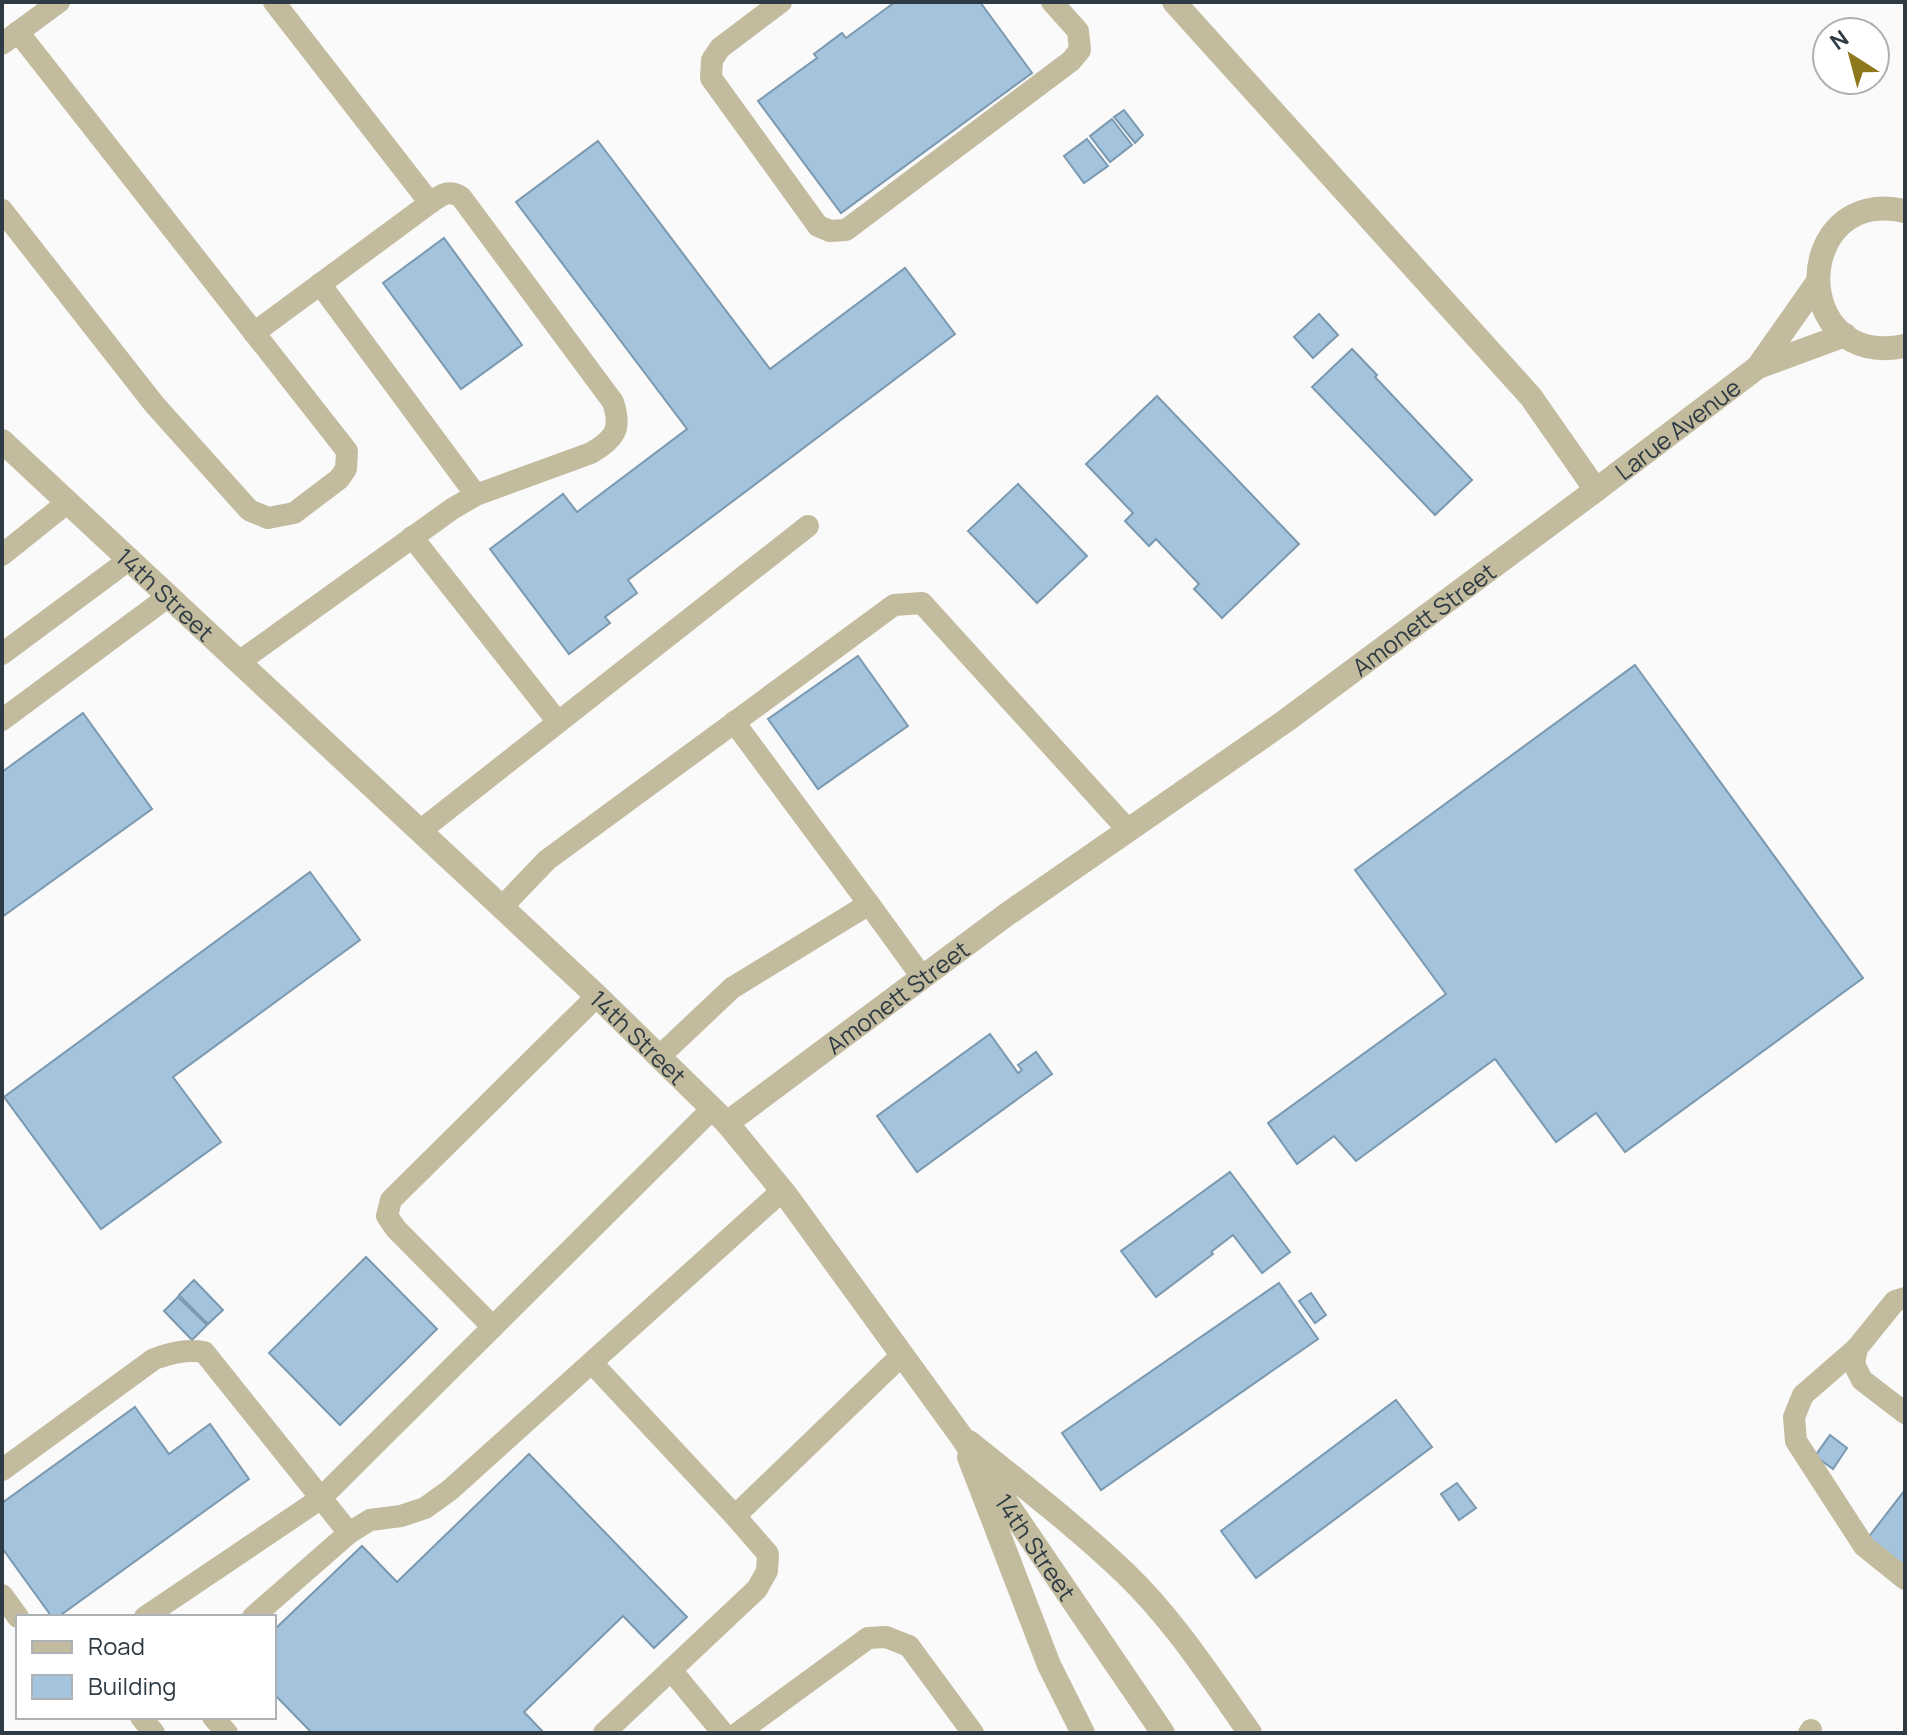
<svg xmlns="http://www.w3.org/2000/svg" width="1907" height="1735" viewBox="0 0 1907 1735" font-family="Manrope,sans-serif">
<rect width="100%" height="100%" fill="#fafafa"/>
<!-- building -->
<g fill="#a4c4dd" stroke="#7a99b0" stroke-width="2">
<path d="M 895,2 L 980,2 L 1032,73 L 841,213 L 758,101 L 817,58 L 814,54 L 842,33 L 846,38 Z"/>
<path d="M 1124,110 L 1143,135 L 1135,143 L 1114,117 Z"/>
<path d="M 1112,119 L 1132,145 L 1110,162 L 1090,136 Z"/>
<path d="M 1087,139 L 1108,166 L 1084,183 L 1064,156 Z"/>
<path d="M 598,141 L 770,369 L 905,268 L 955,334 L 628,580 L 637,593 L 605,617 L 610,623 L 569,654 L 490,549 L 563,494 L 577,512 L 687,429 L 516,202 Z"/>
<path d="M 444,238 L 522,345 L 461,389 L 383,283 Z"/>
<path d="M 1319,314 L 1338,335 L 1313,358 L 1294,337 Z"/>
<path d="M 1352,349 L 1377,375 L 1375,377 L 1472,480 L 1435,515 L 1312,387 Z"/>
<path d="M 1157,396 L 1299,544 L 1222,618 L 1194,589 L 1199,584 L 1156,539 L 1149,546 L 1125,521 L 1133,513 L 1086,464 Z"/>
<path d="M 1018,484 L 1087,556 L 1037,603 L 968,531 Z"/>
<path d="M 858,656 L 908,726 L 818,789 L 768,719 Z"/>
<path d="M 1635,665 L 1863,978 L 1625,1152 L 1596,1113 L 1556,1142 L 1495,1059 L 1356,1161 L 1334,1136 L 1297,1164 L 1268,1123 L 1446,994 L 1355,870 Z"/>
<path d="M 83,713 L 152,809 L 2,917 L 2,772 Z"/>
<path d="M 310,872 L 360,940 L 173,1077 L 221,1142 L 101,1229 L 4,1097 Z"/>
<path d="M 990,1034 L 1018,1073 L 1022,1070 L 1018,1065 L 1036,1052 L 1052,1074 L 917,1172 L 877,1116 Z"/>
<path d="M 1230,1172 L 1290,1252 L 1262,1273 L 1233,1235 L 1211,1252 L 1213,1254 L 1156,1297 L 1121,1251 Z"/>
<path d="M 366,1257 L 437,1329 L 340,1425 L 269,1353 Z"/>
<path d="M 194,1280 L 223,1310 L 208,1324 L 179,1295 Z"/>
<path d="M 1279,1283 L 1318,1339 L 1101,1490 L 1062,1433 Z"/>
<path d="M 1311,1293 L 1326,1315 L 1315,1323 L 1299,1301 Z"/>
<path d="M 178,1297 L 207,1325 L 192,1340 L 164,1311 Z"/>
<path d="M 1396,1400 L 1432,1447 L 1256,1578 L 1221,1531 Z"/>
<path d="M 135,1407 L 169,1454 L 210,1424 L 249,1479 L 58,1617 L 52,1617 L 2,1548 L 2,1503 Z"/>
<path d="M 1830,1435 L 1847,1448 L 1833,1469 L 1815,1456 Z"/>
<path d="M 529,1454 L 687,1617 L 654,1648 L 623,1616 L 524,1712 L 544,1733 L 312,1733 L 274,1694 L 274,1630 L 362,1546 L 397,1582 Z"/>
<path d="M 1457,1483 L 1476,1508 L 1459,1520 L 1441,1494 Z"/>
<path d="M 1905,1490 L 1905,1568 L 1867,1539 Z"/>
</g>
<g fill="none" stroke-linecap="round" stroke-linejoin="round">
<!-- service -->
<g stroke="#c3bb9d" stroke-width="22">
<path d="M 781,2 L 720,48 L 712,60 L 711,78 L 818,226 L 830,231 L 846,230 L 1071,61 L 1080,50 L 1078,31 L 1052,2"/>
<path d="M 2,44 L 59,2"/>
<path d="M 2,210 L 154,404 L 249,510 L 268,518 L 294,513 L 339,479 L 346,469 L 347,451 L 18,32"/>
<path d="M 320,284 L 476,495"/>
<path d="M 254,333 L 430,203"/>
<path d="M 412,537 L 558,722"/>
<path d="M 2,555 L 68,502"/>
<path d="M 2,654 L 130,559"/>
<path d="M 239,662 L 452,509 L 476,495 L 591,453 C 615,439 622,429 613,402 L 461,197 C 448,189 441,195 430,203 L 274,2"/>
<path d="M 2,720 L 169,596"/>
<path d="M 420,831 L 808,526"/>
<path d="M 869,904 L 922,977"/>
<path d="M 502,907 L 547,860 L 894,605 L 922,603 L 1128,830"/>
<path d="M 660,1056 L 732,988 L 869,904 L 734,722"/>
<path d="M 1905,1298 L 1895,1301 L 1857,1348 L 1854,1364 L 1862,1380 L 1905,1413"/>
<path d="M 493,1327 L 396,1229 L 387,1216 L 391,1200 L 597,996"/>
<path d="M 1857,1348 L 1803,1395 L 1794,1417 L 1796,1441 L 1864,1546 L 1905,1579"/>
<path d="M 592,1363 L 735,1516"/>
<path d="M 2,1470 L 154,1359 C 171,1353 186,1349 204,1352 L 349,1533"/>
<path d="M 2,1595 L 18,1617"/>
<path d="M 145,1617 L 320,1499 L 712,1109"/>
<path d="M 253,1617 L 349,1533 L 370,1520 L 401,1516 L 425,1508 L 450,1490 L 783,1190"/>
<path d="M 671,1670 L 723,1733"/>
<path d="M 141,1717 L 154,1733"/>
<path d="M 213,1717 L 227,1733"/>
<path d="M 604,1733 L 757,1589 L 767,1571 L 768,1554 L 735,1516 L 902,1355"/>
<path d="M 738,1733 L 868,1638 L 886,1637 L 909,1646 L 973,1733"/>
<path d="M 1809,1733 L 1811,1730"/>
</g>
<!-- minor -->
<g stroke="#c3bb9d" stroke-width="24">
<path d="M 1905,211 C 1792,185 1787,370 1905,346"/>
<path d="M 1758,367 L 1817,283"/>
<path id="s1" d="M 1596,490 L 1758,367 L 1845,335"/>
<path id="s2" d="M 727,1123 L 1006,915 L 1284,722 L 1596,490 L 1531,397 L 1174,2"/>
<path d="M 969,1442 C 1022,1485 1076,1526 1125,1573 C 1174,1620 1211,1678 1250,1733"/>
<path d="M 969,1457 L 1049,1665 L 1083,1733"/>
</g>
<!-- tertiary -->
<path stroke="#c3bb9d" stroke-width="24" id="s3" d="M 2,441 L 597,996 L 727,1123 L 786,1195 L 961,1436 L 1163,1733"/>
</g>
<g text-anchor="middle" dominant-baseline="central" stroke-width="6" stroke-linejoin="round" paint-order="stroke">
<!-- street labels -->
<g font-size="24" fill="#2e3b45" stroke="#fff">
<text stroke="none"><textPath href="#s1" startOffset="102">Larue Avenue</textPath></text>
<text stroke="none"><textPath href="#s3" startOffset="224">14th Street</textPath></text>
<text stroke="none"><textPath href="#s2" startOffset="860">Amonett Street</textPath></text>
<text stroke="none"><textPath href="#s2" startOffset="212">Amonett Street</textPath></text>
<text stroke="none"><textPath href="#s3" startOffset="872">14th Street</textPath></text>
<text stroke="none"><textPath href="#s3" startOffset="1520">14th Street</textPath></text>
</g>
</g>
<!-- border -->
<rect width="1907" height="1735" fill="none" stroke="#2e3b45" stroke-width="8"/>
<!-- legend -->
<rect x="16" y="1615" width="260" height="104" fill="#ffffff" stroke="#abb1b5" stroke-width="2"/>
<rect x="32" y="1641" width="40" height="12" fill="#c3bb9d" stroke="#abb1b5" stroke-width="2"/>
<text x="88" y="1655" font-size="24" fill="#2e3b45">Road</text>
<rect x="32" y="1675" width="40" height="24" fill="#a4c4dd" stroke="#abb1b5" stroke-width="2"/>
<text x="88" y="1695" font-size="24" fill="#2e3b45">Building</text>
<!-- north arrow -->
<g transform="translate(1851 56) rotate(324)"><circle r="38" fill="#ffffff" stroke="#abb1b5" stroke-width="2"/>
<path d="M0-6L14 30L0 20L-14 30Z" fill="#8e781d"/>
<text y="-12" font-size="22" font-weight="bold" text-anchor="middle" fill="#2e3b45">N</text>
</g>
</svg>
